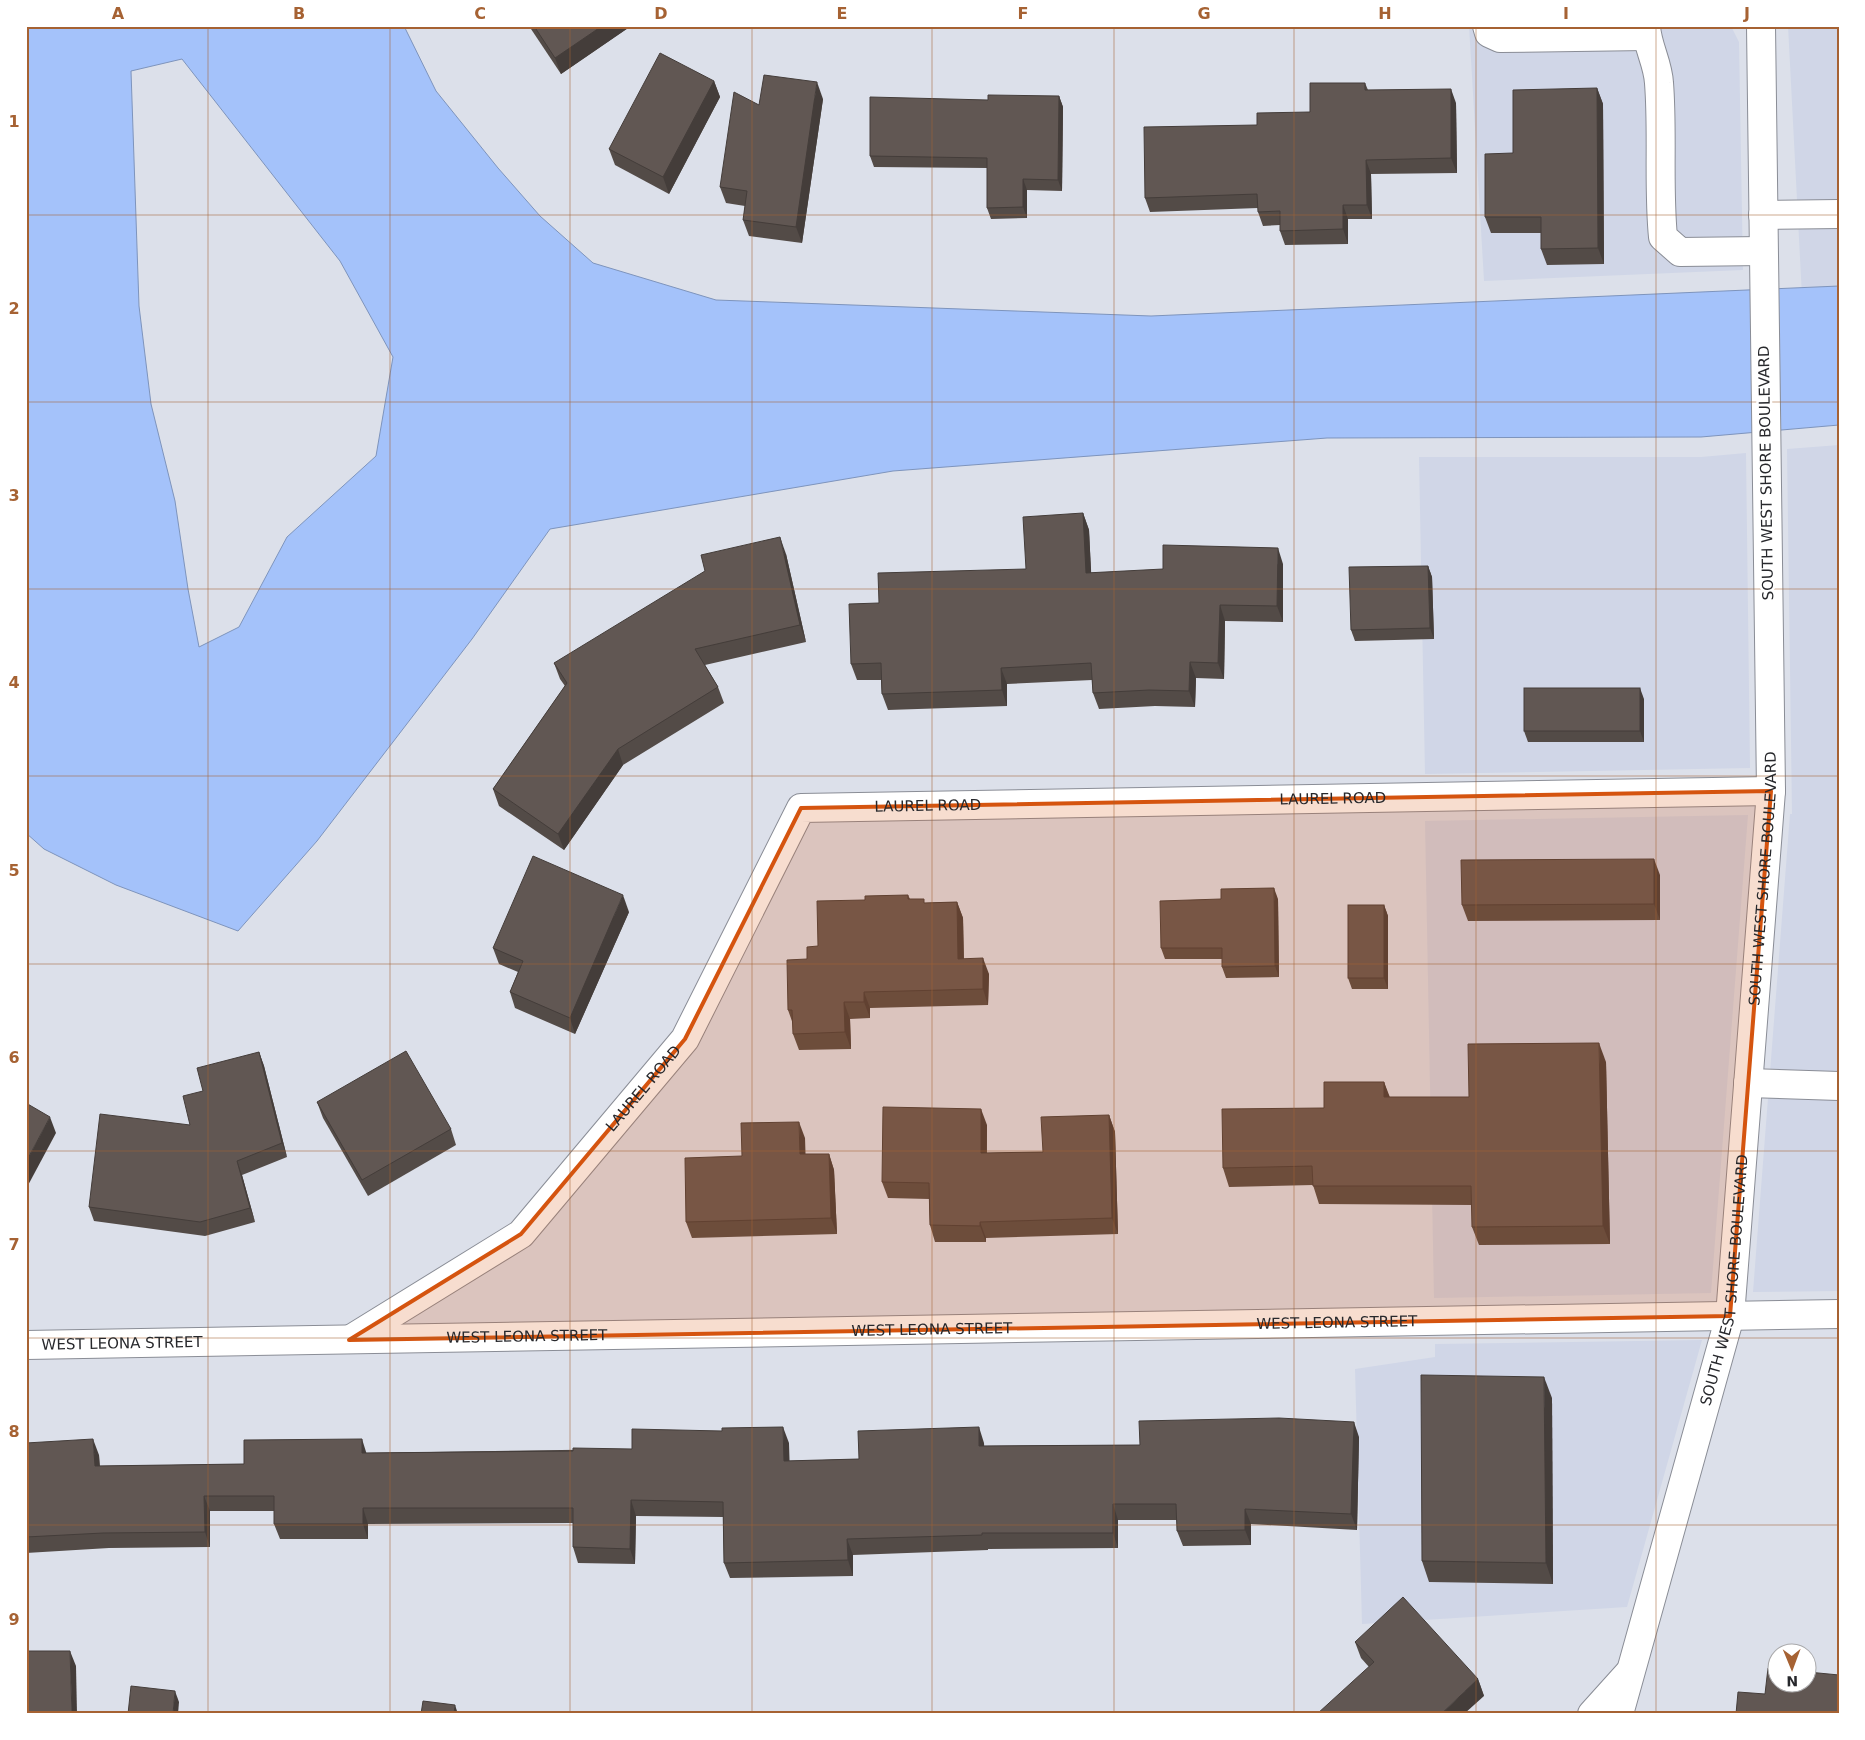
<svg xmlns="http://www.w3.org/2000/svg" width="1865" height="1740" viewBox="0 0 1865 1740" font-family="'DejaVu Sans',sans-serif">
<rect width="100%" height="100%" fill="#dce0ea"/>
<!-- built -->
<g fill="#d0d6e7">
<path d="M 1469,26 L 1731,26 L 1739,42 L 1743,270 L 1484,281 Z"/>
<path d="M 1788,26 L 1839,26 L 1839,297 L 1802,297 Z"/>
<path d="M 1839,445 L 1839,1291 L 1753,1292 L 1790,814 L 1792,814 L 1787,449 Z"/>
<path d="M 1746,453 L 1750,768 L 1425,774 L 1419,457 L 1701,457 Z"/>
<path d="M 1748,815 L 1711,1293 L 1434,1298 L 1425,821 Z"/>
<path d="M 1702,1340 L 1627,1607 L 1362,1624 L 1355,1369 L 1435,1357 L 1435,1344 Z"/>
</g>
<!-- water -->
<path fill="#a4c2fa" stroke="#7e94bc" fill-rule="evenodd" d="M 26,26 L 404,26 L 436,91 L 498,168 L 540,216 L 593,263 L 716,300 L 1151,316 L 1839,286 L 1839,425 L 1701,437 L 1327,438 L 893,471 L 550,529 L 472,639 L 317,841 L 238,931 L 116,885 L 44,849 L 26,833 ZM 182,59 L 340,261 L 393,357 L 376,456 L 287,537 L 239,627 L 199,647 L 188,589 L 175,501 L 151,404 L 139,306 L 131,71 Z"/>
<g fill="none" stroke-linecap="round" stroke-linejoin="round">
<!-- minor casing -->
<g stroke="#8a8d96" stroke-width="30">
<g id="minor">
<path d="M 1487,26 L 1489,33 L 1500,38 L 1646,36"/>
<path d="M 1646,26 C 1647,46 1658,63 1659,83 C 1663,134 1658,186 1663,237 L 1680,252 L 1763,251"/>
<path d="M 1763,215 L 1839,214"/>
<path d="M 1748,1083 L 1839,1086"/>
<path id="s1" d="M 351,1339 L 521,1234 L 685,1039 L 801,808 L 1771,791"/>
<path id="s2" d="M 26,1345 L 1839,1314"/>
<path d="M 1592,1714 L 1628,1674"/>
<path id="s3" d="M 1619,1714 L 1730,1316 L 1771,791 L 1761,26"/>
</g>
</g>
<!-- minor -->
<use href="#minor" stroke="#fff" stroke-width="28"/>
</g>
<!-- wall -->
<g fill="#534b47">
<path d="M 529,26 L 631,26 L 561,74 Z"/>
<path d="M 714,81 L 720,97 L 669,194 L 615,165 L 609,149 Z"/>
<path d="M 1365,83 L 1368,90 L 1456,103 L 1457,173 L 1371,174 L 1372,219 L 1348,219 L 1348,244 L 1285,245 L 1280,231 L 1280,225 L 1263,226 L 1258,212 L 1258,208 L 1150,212 L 1145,198 L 1257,125 L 1310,112 Z"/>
<path d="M 1597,88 L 1603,104 L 1604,264 L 1547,265 L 1541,249 L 1541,233 L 1491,233 L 1485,217 L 1513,153 Z"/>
<path d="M 1059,96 L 1063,107 L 1062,191 L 1027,190 L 1027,218 L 991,219 L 987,208 L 987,168 L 874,167 L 870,156 L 988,100 Z"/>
<path d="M 823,99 L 802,243 L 749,236 L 743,220 L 745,206 L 726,203 L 720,187 L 759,105 Z"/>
<path d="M 1083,513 L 1089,530 L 1091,573 L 1283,564 L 1283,622 L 1225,621 L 1224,679 L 1196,678 L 1195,707 L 1155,706 L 1099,709 L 1093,693 L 1092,680 L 1007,684 L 1007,706 L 888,710 L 882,694 L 881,680 L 857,680 L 851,664 L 879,603 L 1026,569 Z"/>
<path d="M 786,554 L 806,642 L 705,665 L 718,687 L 724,703 L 623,765 L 564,850 L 499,806 L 493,789 L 565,686 L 560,679 L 554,663 Z"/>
<path d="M 1428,566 L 1432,577 L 1434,639 L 1355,641 L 1351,630 Z"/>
<path d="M 1644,699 L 1644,742 L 1528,742 L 1524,731 Z"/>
<path d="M 1660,875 L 1660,920 L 1468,921 L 1462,905 Z"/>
<path d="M 908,895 L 910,899 L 925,903 L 957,902 L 963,918 L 964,959 L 989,974 L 988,1005 L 870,1008 L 870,1018 L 850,1019 L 851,1049 L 799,1050 L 793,1034 L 793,1024 L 788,1010 L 818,946 L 865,900 Z"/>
<path d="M 1278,899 L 1279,977 L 1226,978 L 1222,967 L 1222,959 L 1165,959 L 1161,948 Z"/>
<path d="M 1384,905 L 1388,916 L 1388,989 L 1352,989 L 1348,978 Z"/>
<path d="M 629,912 L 575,1034 L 515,1008 L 510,992 L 518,972 L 499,964 L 493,948 Z"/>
<path d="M 259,1052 L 264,1066 L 287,1157 L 242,1175 L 255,1222 L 205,1236 L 94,1221 L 89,1207 L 190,1125 L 203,1091 Z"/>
<path d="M 1606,1062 L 1610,1244 L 1479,1245 L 1472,1227 L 1472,1205 L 1319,1204 L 1313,1185 L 1229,1187 L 1223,1168 L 1324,1108 L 1384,1082 L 1389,1097 L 1469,1097 Z"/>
<path d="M 317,1102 L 451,1129 L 456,1145 L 368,1196 L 323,1118 Z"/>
<path d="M 1109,1115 L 1115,1132 L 1118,1234 L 986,1238 L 986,1242 L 935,1242 L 930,1225 L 929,1199 L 888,1198 L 882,1182 L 987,1125 L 987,1153 L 1043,1152 Z"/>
<path d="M 805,1138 L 805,1154 L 829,1154 L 834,1170 L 837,1234 L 692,1238 L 686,1222 L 742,1156 Z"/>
<path d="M 1552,1398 L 1553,1584 L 1429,1582 L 1422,1561 Z"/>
<path d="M 1359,1437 L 1357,1530 L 1251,1524 L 1251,1545 L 1183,1546 L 1177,1531 L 1177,1520 L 1118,1520 L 1118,1548 L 988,1549 L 988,1550 L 853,1555 L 853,1576 L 730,1578 L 724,1563 L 723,1517 L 636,1516 L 635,1564 L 578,1563 L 573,1547 L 573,1523 L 368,1524 L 368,1539 L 280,1539 L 274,1524 L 274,1511 L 210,1511 L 210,1547 L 109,1548 L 26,1553 L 26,1443 L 99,1455 L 100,1466 L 244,1464 L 367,1453 L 632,1449 L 789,1443 L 789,1461 L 859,1459 L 984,1443 L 984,1446 L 1140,1445 Z"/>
<path d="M 1355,1642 L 1478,1679 L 1484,1696 L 1369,1667 L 1361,1658 Z"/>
</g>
<!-- shaded-wall -->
<g fill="#443d3a">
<path d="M 602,26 L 631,26 L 561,74 L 555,58 Z"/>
<path d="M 714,81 L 720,97 L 669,194 L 663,177 Z"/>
<path d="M 817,82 L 823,99 L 802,243 L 796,227 Z"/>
<path d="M 1597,88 L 1603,104 L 1604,264 L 1598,248 Z"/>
<path d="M 1451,89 L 1456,103 L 1457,173 L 1451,158 Z"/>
<path d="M 1059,96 L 1063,107 L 1062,191 L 1058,180 Z"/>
<path d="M 1366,160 L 1371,174 L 1372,219 L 1367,205 Z"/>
<path d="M 1023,179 L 1027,190 L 1027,218 L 1023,207 Z"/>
<path d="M 1343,205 L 1348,219 L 1348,244 L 1343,229 Z"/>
<path d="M 1083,513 L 1089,530 L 1092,589 L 1086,573 Z"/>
<path d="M 780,537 L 786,554 L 806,642 L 800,625 Z"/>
<path d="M 1278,548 L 1283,564 L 1283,622 L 1277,606 Z"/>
<path d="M 1428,566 L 1432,577 L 1434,639 L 1430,628 Z"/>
<path d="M 1220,605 L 1225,621 L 1224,679 L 1218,663 Z"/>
<path d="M 1190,662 L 1196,678 L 1195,707 L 1189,691 Z"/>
<path d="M 1001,668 L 1007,684 L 1007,706 L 1002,690 Z"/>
<path d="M 1640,688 L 1644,699 L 1644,742 L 1640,731 Z"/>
<path d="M 618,749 L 623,765 L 564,850 L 558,834 Z"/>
<path d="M 1654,859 L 1660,875 L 1660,920 L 1654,904 Z"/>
<path d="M 1274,888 L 1278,899 L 1279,977 L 1275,966 Z"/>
<path d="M 623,895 L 629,912 L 575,1034 L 570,1018 Z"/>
<path d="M 957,902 L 963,918 L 964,975 L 958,959 Z"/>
<path d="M 1384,905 L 1388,916 L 1388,989 L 1384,978 Z"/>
<path d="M 983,958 L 989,974 L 988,1005 L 983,989 Z"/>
<path d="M 864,992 L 870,1008 L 870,1018 L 864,1002 Z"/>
<path d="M 844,1002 L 850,1019 L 851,1049 L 845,1032 Z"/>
<path d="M 1599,1043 L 1606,1062 L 1610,1244 L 1603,1226 Z"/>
<path d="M 259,1052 L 264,1066 L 287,1157 L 282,1143 Z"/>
<path d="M 1384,1082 L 1391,1100 L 1384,1097 Z"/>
<path d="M 981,1109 L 987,1125 L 986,1169 L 981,1153 Z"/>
<path d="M 1109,1115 L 1115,1132 L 1118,1234 L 1112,1218 Z"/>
<path d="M 50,1117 L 56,1133 L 26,1189 L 26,1162 Z"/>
<path d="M 799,1122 L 805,1138 L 806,1170 L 800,1154 Z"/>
<path d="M 829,1154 L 834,1170 L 837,1234 L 831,1218 Z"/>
<path d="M 237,1161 L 242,1175 L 255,1222 L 250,1208 Z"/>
<path d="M 980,1222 L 986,1238 L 986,1242 L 980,1226 Z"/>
<path d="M 1544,1377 L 1552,1398 L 1553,1584 L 1546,1563 Z"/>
<path d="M 1354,1422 L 1359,1437 L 1357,1530 L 1351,1514 Z"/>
<path d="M 783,1427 L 789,1443 L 790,1476 L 784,1461 Z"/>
<path d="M 979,1427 L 984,1443 L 985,1462 L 979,1446 Z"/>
<path d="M 93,1439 L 99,1455 L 100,1481 L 95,1466 Z"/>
<path d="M 362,1439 L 367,1455 L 362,1453 Z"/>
<path d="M 204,1496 L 210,1511 L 210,1547 L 205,1532 Z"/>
<path d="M 631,1500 L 636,1516 L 635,1564 L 630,1549 Z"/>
<path d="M 1113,1504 L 1118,1520 L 1118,1548 L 1113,1533 Z"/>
<path d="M 363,1508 L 368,1524 L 368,1539 L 363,1524 Z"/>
<path d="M 1245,1509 L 1251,1524 L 1251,1545 L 1245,1530 Z"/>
<path d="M 847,1539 L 853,1555 L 853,1576 L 848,1560 Z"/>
<path d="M 70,1651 L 76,1666 L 77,1714 L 72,1714 Z"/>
<path d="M 1478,1679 L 1484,1696 L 1464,1714 L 1441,1714 Z"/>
<path d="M 175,1691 L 179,1702 L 178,1714 L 173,1714 Z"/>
<path d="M 455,1705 L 458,1714 L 454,1714 Z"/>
</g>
<!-- building -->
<g fill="#615753" stroke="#443d3a">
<path d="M 534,26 L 602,26 L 555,58 Z"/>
<path d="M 660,53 L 714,81 L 663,177 L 609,149 Z"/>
<path d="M 764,75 L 817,82 L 796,227 L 743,220 L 747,191 L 720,187 L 734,92 L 759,105 Z"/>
<path d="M 1310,83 L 1365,83 L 1365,90 L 1451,89 L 1451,158 L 1366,160 L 1367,205 L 1343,205 L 1343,229 L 1280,231 L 1280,211 L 1258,212 L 1257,194 L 1145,198 L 1144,127 L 1257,125 L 1257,113 L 1310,112 Z"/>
<path d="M 1597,88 L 1598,248 L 1541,249 L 1541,217 L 1485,217 L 1485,154 L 1513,153 L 1513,90 Z"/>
<path d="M 988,95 L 1059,96 L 1058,180 L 1023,179 L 1023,207 L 987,208 L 987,158 L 870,156 L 870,97 L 988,100 Z"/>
<path d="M 1083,513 L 1086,573 L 1163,569 L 1163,545 L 1278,548 L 1277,606 L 1220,605 L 1218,663 L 1190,662 L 1189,691 L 1149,690 L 1093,693 L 1091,663 L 1001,668 L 1002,690 L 882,694 L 881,663 L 851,664 L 849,604 L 879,603 L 878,573 L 1026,569 L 1023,517 Z"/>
<path d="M 780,537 L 800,625 L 695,649 L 718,687 L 618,749 L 558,834 L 493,789 L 567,683 L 554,663 L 705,571 L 701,555 Z"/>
<path d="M 1428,566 L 1430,628 L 1351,630 L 1349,567 Z"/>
<rect x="1524" y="688" width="116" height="43"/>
<path d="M 533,856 L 623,895 L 570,1018 L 510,992 L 523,961 L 493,948 Z"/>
<path d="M 1654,859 L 1654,904 L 1462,905 L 1461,860 Z"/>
<path d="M 1274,888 L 1275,966 L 1222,967 L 1222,948 L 1161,948 L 1160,901 L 1221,899 L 1221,889 Z"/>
<path d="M 908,895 L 908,899 L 924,899 L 924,903 L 957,902 L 958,959 L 983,958 L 983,989 L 864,992 L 864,1002 L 844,1002 L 845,1032 L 793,1034 L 792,1010 L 788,1010 L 787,960 L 807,959 L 807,947 L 818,946 L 817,901 L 865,900 L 865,896 Z"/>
<rect x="1348" y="905" width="36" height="73"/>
<path d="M 1599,1043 L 1603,1226 L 1472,1227 L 1471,1186 L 1313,1186 L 1312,1166 L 1223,1168 L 1222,1109 L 1324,1108 L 1324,1082 L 1384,1082 L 1384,1097 L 1469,1097 L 1468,1044 Z"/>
<path d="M 406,1051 L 451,1129 L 362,1180 L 317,1102 Z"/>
<path d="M 259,1052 L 282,1143 L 237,1161 L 250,1208 L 200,1222 L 89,1207 L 100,1114 L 190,1125 L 183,1096 L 203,1091 L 197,1068 Z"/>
<path d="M 26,1103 L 50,1117 L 26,1162 Z"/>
<path d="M 883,1107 L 981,1109 L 981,1153 L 1043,1152 L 1041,1117 L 1109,1115 L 1112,1218 L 980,1222 L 980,1226 L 930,1225 L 929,1183 L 882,1182 Z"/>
<path d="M 799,1122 L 800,1154 L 829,1154 L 831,1218 L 686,1222 L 685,1158 L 742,1156 L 741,1123 Z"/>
<path d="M 1421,1375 L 1544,1377 L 1546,1563 L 1422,1561 Z"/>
<path d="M 1279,1418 L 1354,1422 L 1351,1514 L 1245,1509 L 1245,1530 L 1177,1531 L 1176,1504 L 1113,1504 L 1113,1533 L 982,1533 L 982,1535 L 847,1539 L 848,1560 L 724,1563 L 723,1502 L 631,1500 L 630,1549 L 573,1547 L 573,1508 L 363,1508 L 363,1524 L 274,1524 L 274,1496 L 204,1496 L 205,1532 L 103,1533 L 26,1537 L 26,1443 L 93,1439 L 95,1466 L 244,1464 L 244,1440 L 362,1439 L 362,1453 L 573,1451 L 573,1448 L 632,1449 L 632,1429 L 722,1431 L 722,1428 L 783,1427 L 784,1461 L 859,1459 L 858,1431 L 979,1427 L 979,1446 L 1140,1445 L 1139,1421 Z"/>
<path d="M 1403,1597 L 1478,1679 L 1441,1714 L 1317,1714 L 1374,1662 L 1355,1642 Z"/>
<path d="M 26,1651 L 70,1651 L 72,1714 L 26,1714 Z"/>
<path d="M 1768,1668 L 1778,1669 L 1778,1682 L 1808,1682 L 1808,1672 L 1839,1675 L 1839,1714 L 1736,1714 L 1738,1692 L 1765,1694 Z"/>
<path d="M 131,1686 L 175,1691 L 173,1714 L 128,1714 Z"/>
<path d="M 423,1701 L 455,1705 L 454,1714 L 421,1714 Z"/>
</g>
<!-- marked area -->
<path fill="#d5540f" fill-opacity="0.2" stroke="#d5540f" stroke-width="4" stroke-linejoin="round" d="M 1771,791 L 1730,1316 L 349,1340 L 521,1234 L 685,1039 L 801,808 Z"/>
<!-- grid -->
<path fill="none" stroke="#a66233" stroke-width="1" stroke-opacity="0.55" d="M 208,26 L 208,1714M 390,26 L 390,1714M 570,26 L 570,1714M 752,26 L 752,1714M 932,26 L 932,1714M 1114,26 L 1114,1714M 1294,26 L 1294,1714M 1476,26 L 1476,1714M 1656,26 L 1656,1714M 26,215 L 1839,215M 26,402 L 1839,402M 26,589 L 1839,589M 26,776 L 1839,776M 26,964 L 1839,964M 26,1151 L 1839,1151M 26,1338 L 1839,1338M 26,1525 L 1839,1525"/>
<g text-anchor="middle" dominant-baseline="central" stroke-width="5" stroke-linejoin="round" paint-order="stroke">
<!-- street labels -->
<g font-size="15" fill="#27282c" stroke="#fff">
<text transform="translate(1766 473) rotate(-91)">SOUTH WEST SHORE BOULEVARD</text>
<text stroke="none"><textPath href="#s1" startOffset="1245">LAUREL ROAD</textPath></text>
<text stroke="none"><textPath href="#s1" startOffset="840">LAUREL ROAD</textPath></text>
<text stroke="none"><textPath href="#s3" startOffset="852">SOUTH WEST SHORE BOULEVARD</textPath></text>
<text stroke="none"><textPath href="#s1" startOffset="390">LAUREL ROAD</textPath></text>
<text stroke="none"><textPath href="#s3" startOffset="448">SOUTH WEST SHORE BOULEVARD</textPath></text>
<text stroke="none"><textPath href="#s2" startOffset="1311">WEST LEONA STREET</textPath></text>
<text stroke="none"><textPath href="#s2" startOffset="906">WEST LEONA STREET</textPath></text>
<text stroke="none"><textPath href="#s2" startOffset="501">WEST LEONA STREET</textPath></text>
<text stroke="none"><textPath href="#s2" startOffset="96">WEST LEONA STREET</textPath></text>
</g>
</g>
<!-- border -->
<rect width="1865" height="1740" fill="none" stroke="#ffffff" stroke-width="55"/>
<!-- north arrow -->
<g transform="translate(1792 1668) rotate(179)"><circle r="24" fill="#ffffff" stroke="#a9a9ab"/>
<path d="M0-4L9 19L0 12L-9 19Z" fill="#a66233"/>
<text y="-8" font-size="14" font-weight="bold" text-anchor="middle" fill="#27282c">N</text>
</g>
<rect x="28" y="28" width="1810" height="1684" fill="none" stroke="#a66233" stroke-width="2"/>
<g font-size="16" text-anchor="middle" font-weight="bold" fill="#a66233">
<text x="118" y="19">A</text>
<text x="299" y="19">B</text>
<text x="480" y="19">C</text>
<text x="661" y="19">D</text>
<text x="842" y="19">E</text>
<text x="1023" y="19">F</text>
<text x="1204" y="19">G</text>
<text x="1385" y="19">H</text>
<text x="1566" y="19">I</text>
<text x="1747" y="19">J</text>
<text x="14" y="127">1</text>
<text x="14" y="314">2</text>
<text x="14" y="501">3</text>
<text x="14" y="688">4</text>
<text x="14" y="876">5</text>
<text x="14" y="1063">6</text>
<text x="14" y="1250">7</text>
<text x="14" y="1437">8</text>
<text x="14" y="1625">9</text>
</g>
</svg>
